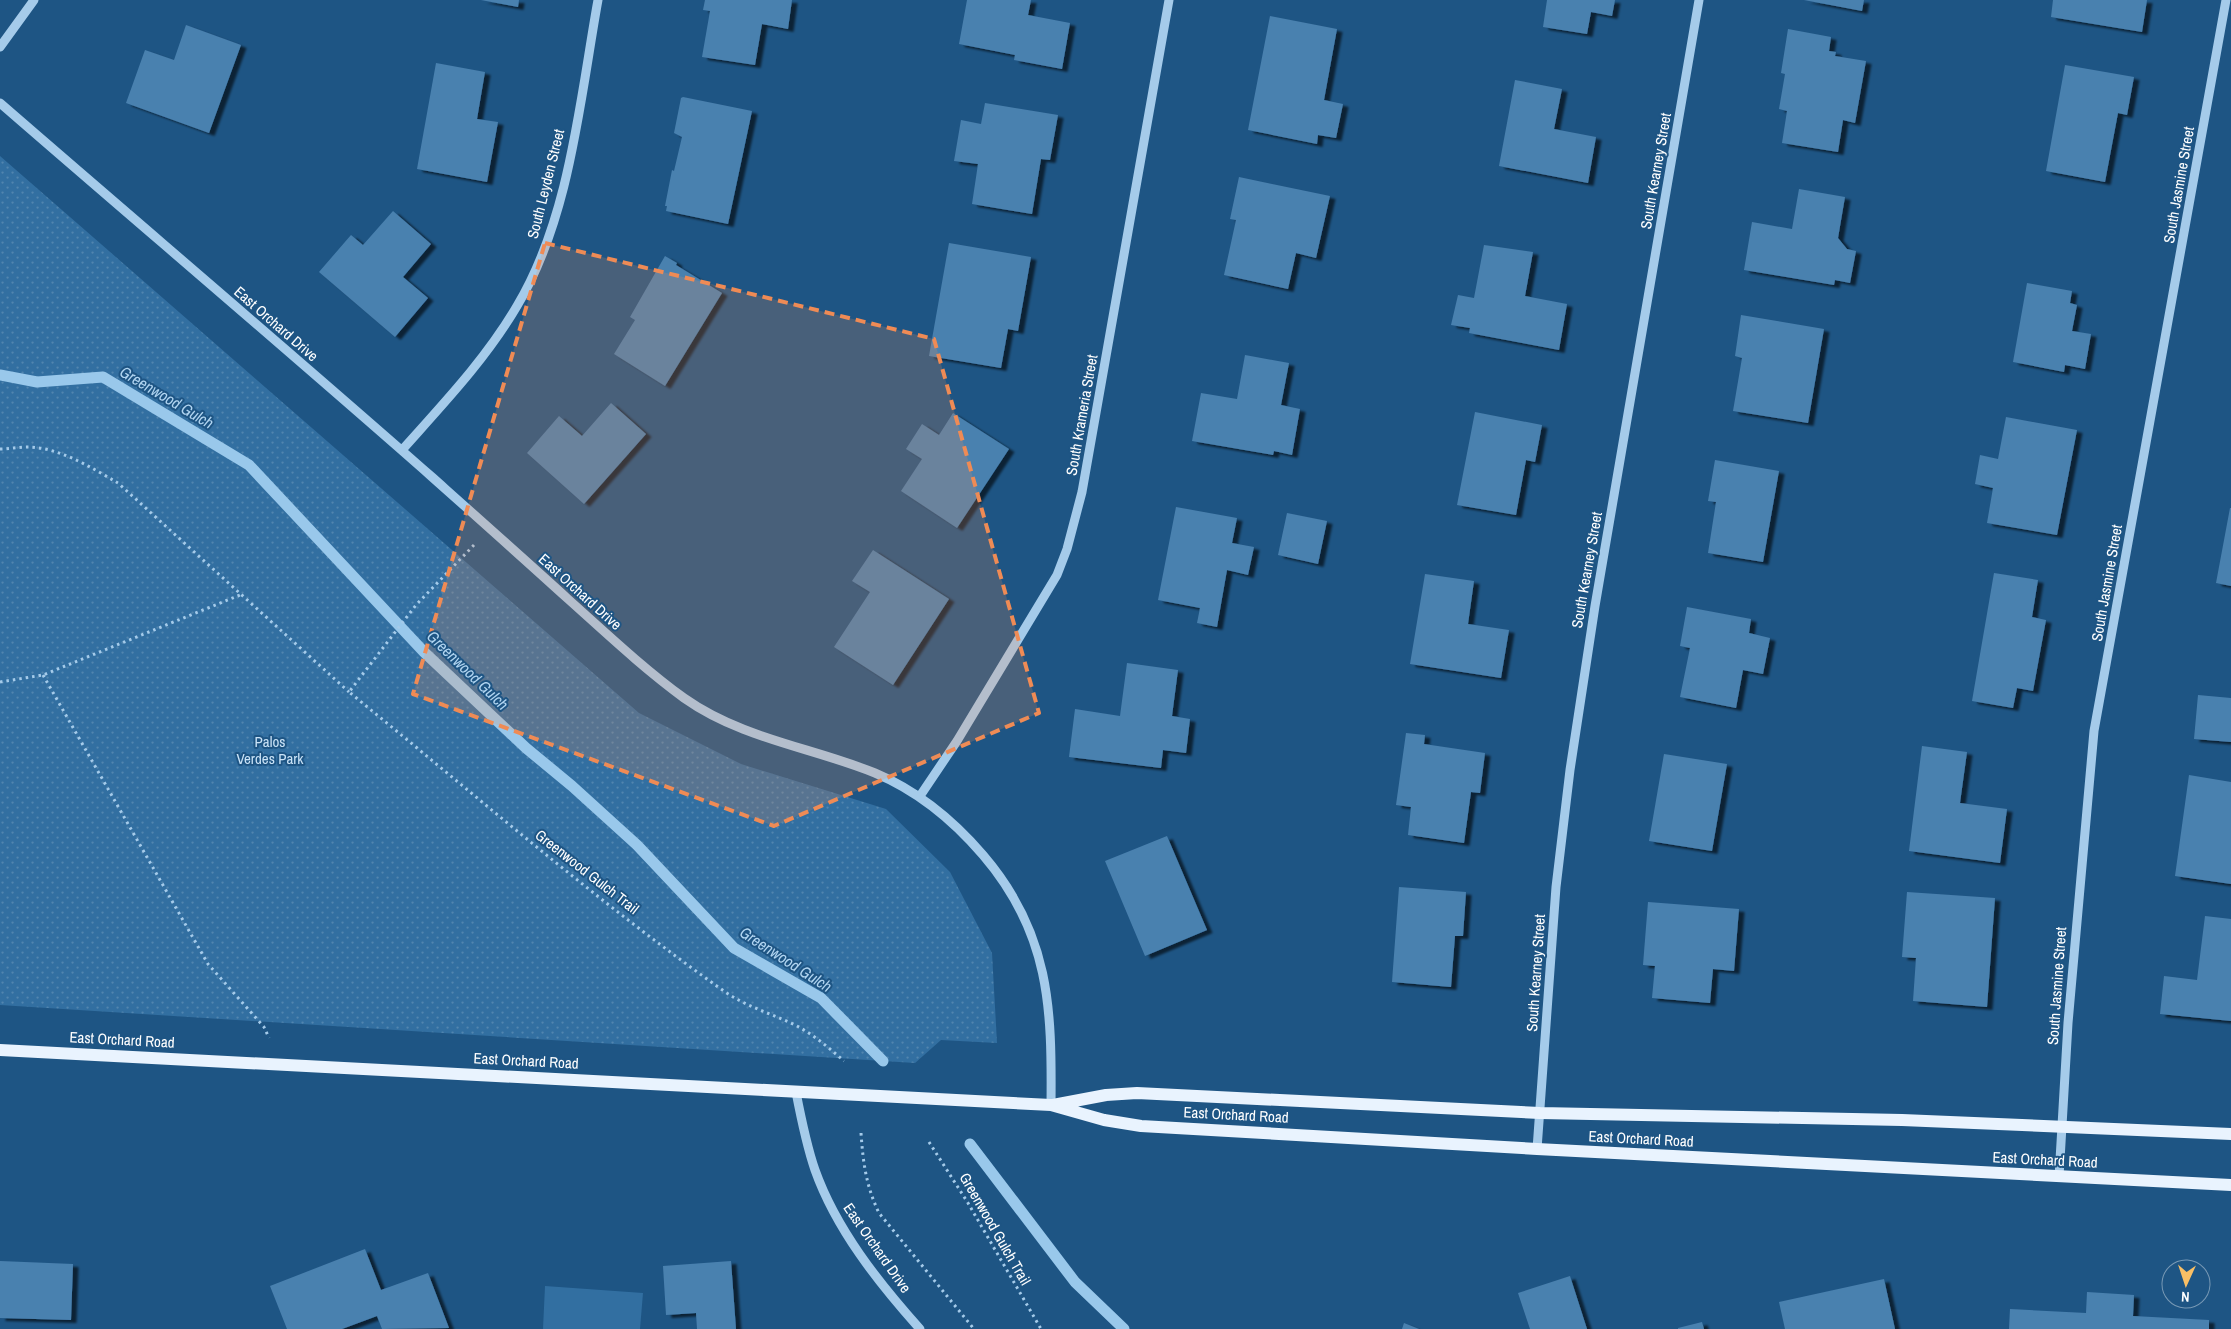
<svg xmlns="http://www.w3.org/2000/svg" width="2231" height="1329" viewBox="0 0 2231 1329" font-family="'Archivo Narrow',sans-serif">
<style>
.grass{fill:#326fa1}
.park{fill:url(#park-dots)}
.lines{fill:none;stroke-linecap:round;stroke-linejoin:round}
.stream{stroke:#99c8eb;stroke-width:11}
.building{fill:#4a81af;filter:url(#shadow)}
.path{stroke:#a5cbea;stroke-width:3;stroke-dasharray:2.5 4;stroke-linecap:butt}
.minor{stroke:#a5cbea;stroke-width:9}
.major{stroke:#e9f3fe;stroke-width:12}
.marked{fill:#ef8b55;fill-opacity:0.2;stroke:#ef8b55;stroke-width:4;stroke-dasharray:10 6;stroke-linejoin:round}
.labels{text-anchor:middle;stroke-width:4;stroke-linejoin:round;paint-order:stroke}
.street-label{font-size:15px;fill:#fff;stroke:#1e5584}
.park-label{font-size:15px;fill:#cae3f7;stroke:#1e5584}
.water-label{font-size:16px;font-style:italic;fill:#b1d5f1;stroke:#1e5584}
</style>
<defs>
<pattern id="park-dots" width="8" height="8" patternUnits="userSpaceOnUse" patternTransform="scale(1.25)"><rect width="8" height="8" fill="#326fa1"/><path d="M2 2h.1M6 6h.1" fill="none" stroke="#5185af" stroke-width="1.8" stroke-linecap="round"/></pattern>
<filter id="shadow"><feDropShadow dx="5.5" dy="3" stdDeviation="1" flood-color="#0009"/></filter>
</defs>
<rect width="100%" height="100%" fill="#1e5584"/>
<!-- grass -->
<path class="grass" d="M545,1286L643,1293L640,1329H543Z"/>
<!-- park -->
<path class="park" d="M0,156L639,713L741,764L886,809L950,872L992,953L997,1043L941,1040L915,1063L0,1005Z"/>
<g class="lines">
<!-- stream -->
<path class="stream" d="M0,375L37,382L103,377L249,465L424,652L526,748L572,786L637,845L734,948L821,998L883,1061
M970,1144L1075,1282L1124,1329"/>
</g>
<!-- building -->
<path class="building" d="M481,0H519L518,7Z
M705,0H792L788,29L762,24L755,65L702,57L710,11L703,10Z
M967,0H1031L1028,15L1070,23L1062,69L1014,60L1015,55L959,44Z
M1547,0H1615L1612,16L1591,12L1587,34L1543,27Z
M1804,0H1864L1862,11Z
M2053,0H2147L2142,32L2051,17Z
M1270,16L1337,29L1324,100L1343,104L1336,138L1318,135L1317,144L1248,130Z
M186,25L241,45L209,133L126,103L145,50L174,60Z
M1788,29L1831,37L1829,51L1836,52L1835,56L1866,61L1855,123L1843,120L1838,152L1782,143L1787,111L1779,109L1785,74L1781,73Z
M436,63L485,72L477,119L498,122L487,182L417,169Z
M2065,65L2134,77L2127,115L2118,113L2105,182L2046,171Z
M1515,80L1562,89L1554,129L1596,137L1588,183L1499,166Z
M683,97L752,111L728,224L666,211L667,206H665L672,170L674,171L682,137L674,133L681,98Z
M985,103L1058,115L1050,160L1041,159L1032,214L972,204L978,164L954,161L961,120L981,124Z
M1239,177L1330,196L1316,258L1296,253L1288,289L1224,275L1236,220L1230,219Z
M1799,189L1845,197L1838,238L1847,249L1856,251L1850,283L1835,280L1834,285L1744,270L1752,222L1792,229Z
M393,211L431,244L403,277L428,298L395,337L319,272L351,235L363,245Z
M949,243L1031,257L1018,331L1008,329L1001,368L929,356Z
M1484,245L1533,252L1525,296L1567,304L1559,350L1469,333L1470,328L1451,325L1458,295L1474,298Z
M665,256L677,263L676,265L722,293L665,386L614,354L635,320L630,317Z
M2027,283L2072,291L2070,303L2077,305L2072,331L2091,334L2085,369L2065,365L2064,372L2013,362Z
M1741,315L1824,329L1808,423L1733,411L1742,358L1735,356Z
M1245,355L1289,363L1281,405L1300,409L1292,455L1274,451L1273,455L1192,441L1201,393L1237,399Z
M611,403L646,434L584,504L527,453L559,416L582,436Z
M1475,412L1542,425L1535,462L1526,460L1516,515L1457,505Z
M953,413L1009,449L957,528L901,491L922,459L906,449L922,424L939,435Z
M2006,417L2077,430L2057,535L1987,523L1993,488L1975,484L1980,455L1998,459Z
M1715,460L1779,471L1763,562L1708,553L1716,502L1708,501Z
M1176,507L1237,518L1232,543L1254,547L1248,575L1227,570L1217,627L1197,623L1200,608L1158,600Z
M2230,508H2231V586L2216,583Z
M1287,513L1327,521L1318,564L1278,555Z
M873,550L949,599L893,685L834,647L870,592L852,581Z
M1994,573L2038,580L2032,617L2046,620L2033,691L2017,688L2013,708L1972,701Z
M1425,574L1474,581L1468,624L1509,630L1501,678L1410,664Z
M1687,607L1751,619L1749,633L1770,638L1763,674L1743,670L1736,708L1680,697L1690,648L1680,646Z
M1127,663L1178,670L1172,716L1190,719L1186,753L1163,750L1161,768L1069,757L1075,709L1120,716Z
M2198,695L2231,698V742L2194,739Z
M1406,733L1425,735L1424,744L1485,753L1480,793L1471,792L1464,843L1408,835L1411,807L1396,805Z
M1922,746L1967,752L1960,803L2007,809L2000,863L1909,851Z
M1664,754L1727,764L1712,851L1649,841Z
M2189,775L2231,782V884L2175,876Z
M1167,836L1207,930L1145,956L1105,861Z
M1399,887L1466,892L1463,936H1455L1451,987L1392,982Z
M1907,892L1995,898L1987,1007L1913,1001L1916,958L1902,957Z
M1648,902L1739,909L1734,971L1713,969L1710,1003L1652,998L1655,966L1643,965Z
M2205,916L2231,919V1021L2160,1014L2164,976L2197,980Z
M365,1249L381,1290L428,1273L449,1328L382,1329L377,1316L342,1329H287L270,1286Z
M0,1261L73,1264L71,1320L0,1318Z
M731,1261L736,1329H697L696,1313L666,1315L663,1266Z
M1570,1276L1587,1329H1530L1518,1293Z
M1884,1279L1895,1329H1785L1779,1302Z
M2087,1292L2134,1295L2133,1316L2209,1320V1329H2009L2010,1309L2086,1313Z
M1702,1322L1704,1329H1678V1328Z
M1404,1323L1419,1329H1402Z"/>
<g class="lines">
<!-- path -->
<path class="path" d="M0,449C9,449 18,447 27,447C59,447 92,468 118,483L349,692
M474,545L416,605L349,692C472,792 591,897 721,989C744,1006 770,1013 795,1025C813,1034 829,1048 844,1061
M43,675L208,964L264,1027L269,1038
M0,682L43,675L240,595
M861,1133C863,1162 866,1186 879,1213L974,1329
M929,1142L968,1203L1041,1329"/>
<!-- minor -->
<path class="minor" d="M0,47L34,0
M0,103C144,228 289,351 432,477C478,518 523,558 568,599C606,633 643,668 684,698C742,739 811,747 875,773C918,791 953,820 983,855C1050,933 1052,1008 1051,1105
M402,450C443,404 486,359 517,306C570,218 580,99 598,0
M920,796L957,741L1057,575L1067,549L1082,492L1169,0
M796,1092C801,1118 806,1144 815,1170C836,1229 878,1282 920,1329
M1537,1149L1556,887L1570,770L1595,606L1699,0
M2059,1177L2068,1023L2094,731L2226,0"/>
<!-- major -->
<path class="major" d="M0,1050L1051,1105L1104,1120L1141,1126L1537,1149L2231,1185
M1053,1105L1106,1095L1137,1093L1540,1113L1902,1120L2231,1134"/>
</g>
<!-- marked area -->
<path class="marked" d="M545,243L934,339L1039,713L774,826L413,694Z"/>
<g class="labels">
<!-- street labels -->
<g class="street-label">
<text transform="translate(1656 171) rotate(-80)" y="5">South Kearney Street</text>
<text transform="translate(546 184) rotate(-76)" y="5">South Leyden Street</text>
<text transform="translate(2179 185) rotate(-80)" y="5">South Jasmine Street</text>
<text transform="translate(276 324) rotate(41)" y="5">East Orchard Drive</text>
<text transform="translate(1082 415) rotate(-80)" y="5">South Krameria Street</text>
<text transform="translate(1587 570) rotate(-80)" y="5">South Kearney Street</text>
<text transform="translate(2107 583) rotate(-80)" y="5">South Jasmine Street</text>
<text transform="translate(580 592) rotate(42)" y="5">East Orchard Drive</text>
<text transform="translate(587 872) rotate(38)" y="5">Greenwood Gulch Trail</text>
<text transform="translate(1536 973) rotate(-86)" y="5">South Kearney Street</text>
<text transform="translate(2057 986) rotate(-86)" y="5">South Jasmine Street</text>
<text transform="translate(122 1040) rotate(3)" y="5">East Orchard Road</text>
<text transform="translate(526 1061) rotate(3)" y="5">East Orchard Road</text>
<text transform="translate(1236 1115) rotate(3)" y="5">East Orchard Road</text>
<text transform="translate(1641 1139) rotate(3)" y="5">East Orchard Road</text>
<text transform="translate(2045 1160) rotate(3)" y="5">East Orchard Road</text>
<text transform="translate(995 1229) rotate(60)" y="5">Greenwood Gulch Trail</text>
<text transform="translate(877 1248) rotate(55)" y="5">East Orchard Drive</text>
</g>
<!-- park labels -->
<g class="park-label">
<text x="270" y="747">Palos<tspan x="270" dy="17">Verdes Park</tspan></text>
</g>
<!-- water labels -->
<g class="water-label">
<text transform="translate(167 397) rotate(31)" y="6">Greenwood Gulch</text>
<text transform="translate(468 670) rotate(44)" y="6">Greenwood Gulch</text>
<text transform="translate(786 959) rotate(33)" y="6">Greenwood Gulch</text>
</g>
</g>
<!-- north arrow -->
<g transform="translate(2186 1284) rotate(183)"><circle r="24" fill="#1e5584" stroke="#7899b5"/>
<path d="M0-4L9 19L0 12L-9 19Z" fill="#f9bf65"/>
<text y="-8" font-size="14" font-weight="bold" text-anchor="middle" fill="#ffffff">N</text>
</g>
</svg>
